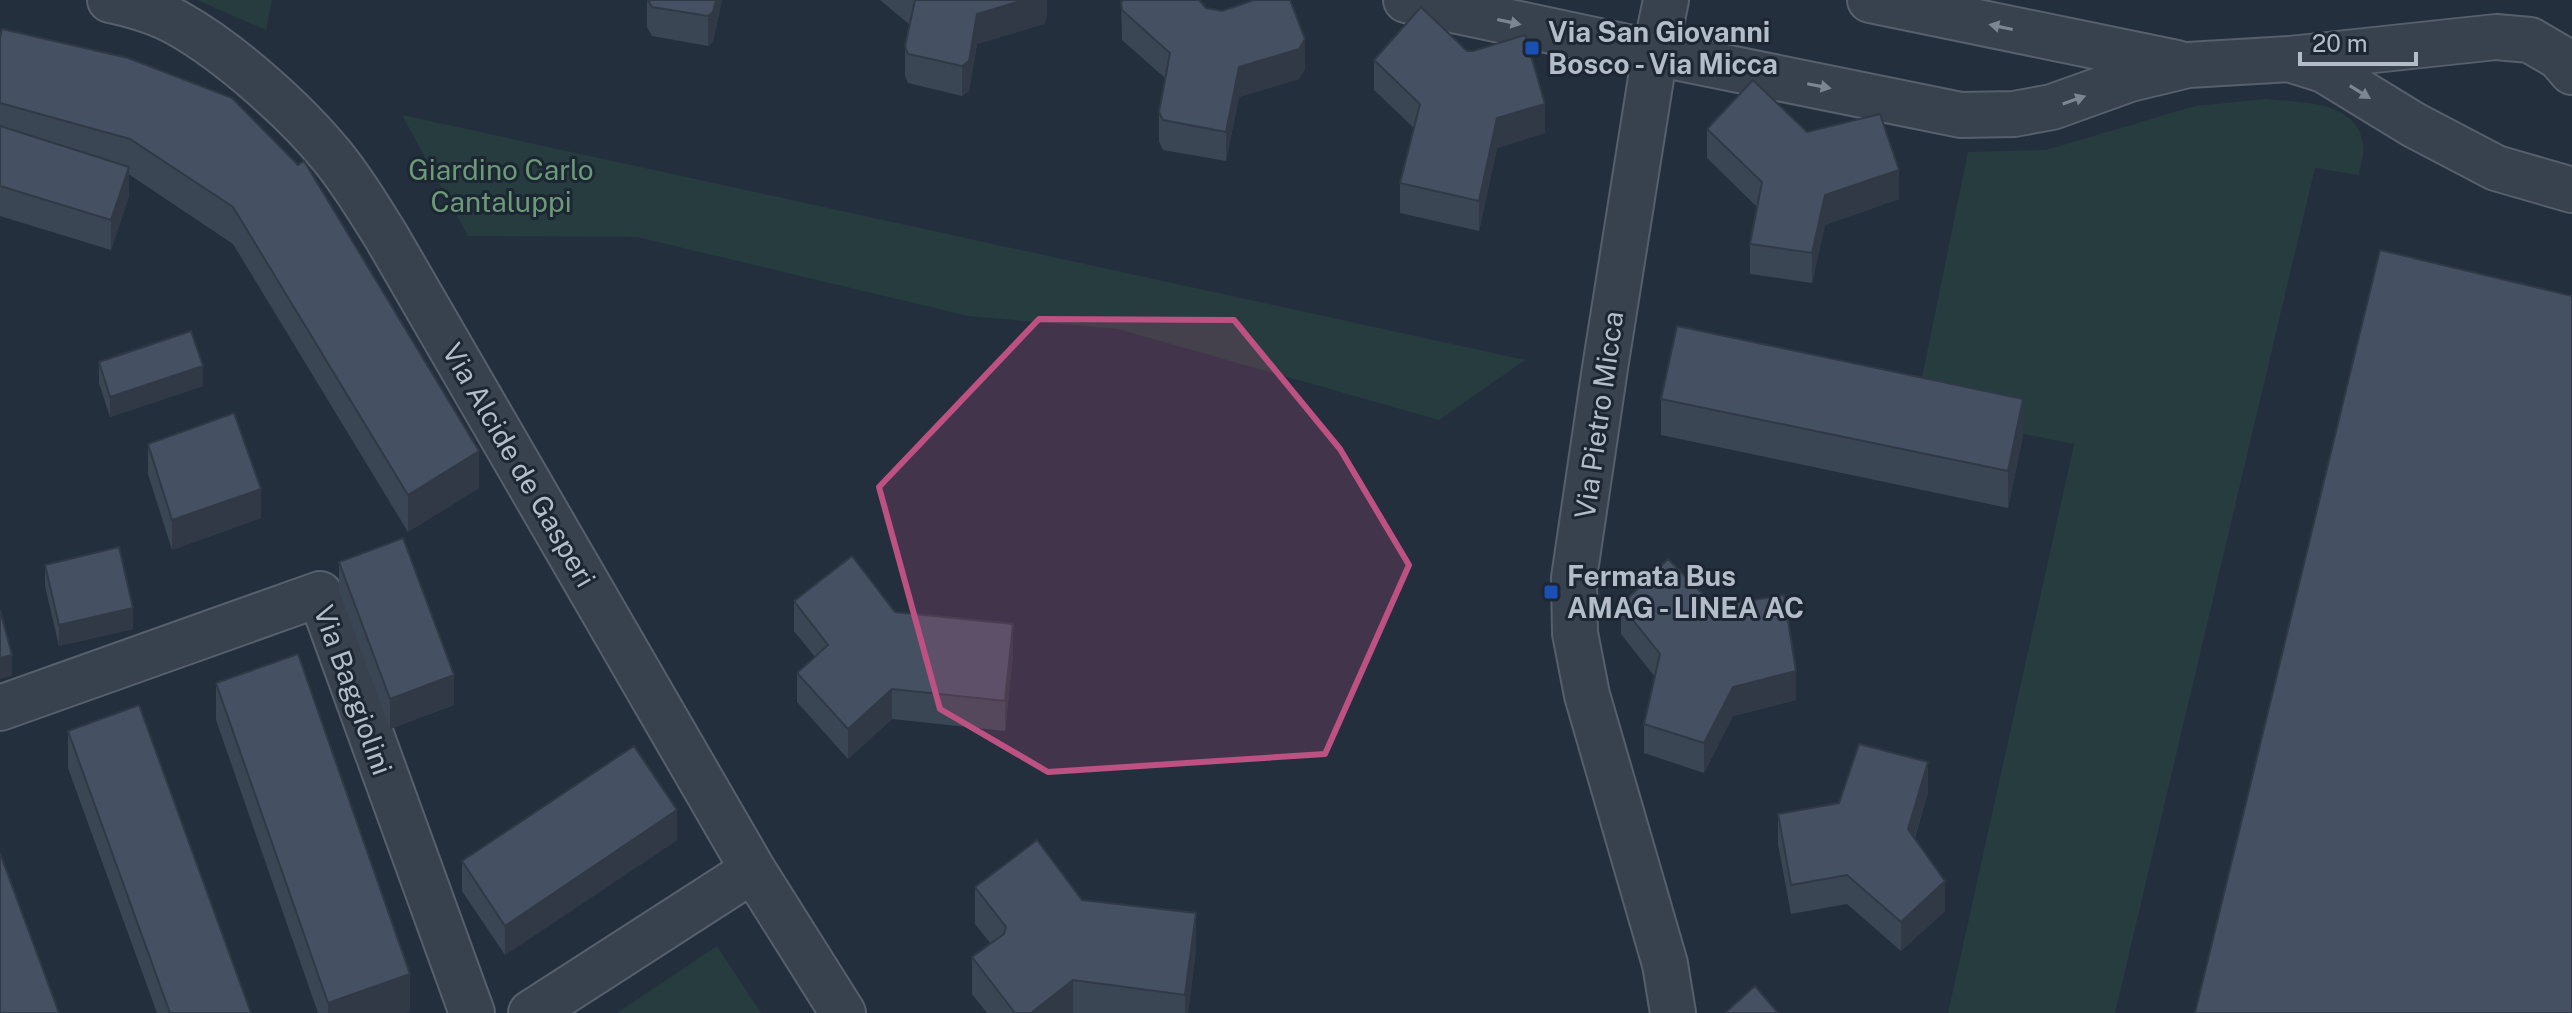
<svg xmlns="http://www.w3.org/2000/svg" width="2572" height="1013" viewBox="0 0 2572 1013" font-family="'Public Sans',sans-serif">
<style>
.green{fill:#263c3f}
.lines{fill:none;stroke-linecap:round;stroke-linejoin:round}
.minor-casing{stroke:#565f6c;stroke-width:48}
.minor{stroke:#38414e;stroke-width:44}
.wall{fill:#3b4654}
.shaded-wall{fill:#303945}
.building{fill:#455162;stroke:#303945;stroke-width:2}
.oneway{fill:#7c8592}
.marked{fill:#bd5182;fill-opacity:0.2;stroke:#bd5182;stroke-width:6;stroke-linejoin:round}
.transit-dot{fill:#1a4fb4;stroke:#1d2633;stroke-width:3}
.labels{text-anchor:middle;stroke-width:6;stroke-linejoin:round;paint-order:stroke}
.poi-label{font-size:28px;font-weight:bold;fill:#b4bcc9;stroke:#1d2633;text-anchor:start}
.park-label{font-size:28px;fill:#6b9a76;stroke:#1d2633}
.street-label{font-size:28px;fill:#b4bcc9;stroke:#1d2633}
</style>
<rect width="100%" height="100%" fill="#242f3e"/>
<!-- green -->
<path class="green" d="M197,0H272L266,30Z
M2265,99C2300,103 2357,100 2363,144C2365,153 2360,165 2359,175L2315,168L2115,1013H1948L2074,444L1915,412L1968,152L2046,150L2195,106Z
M402,115L1525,360L1439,420L1118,329L968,316L637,237L468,236Z
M717,946L761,1013H617Z"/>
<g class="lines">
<!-- minor casing -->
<g class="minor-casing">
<path id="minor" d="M110,0C134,5 158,12 179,24C229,52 295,111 331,155C352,180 369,209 386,236L753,870L843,1013
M1406,0L1655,53L1961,115L2014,114L2052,107L2130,79L2188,65L2290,59L2496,37L2530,40L2559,57L2572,72
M1666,0L1655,53L1605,368L1574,578L1575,633L1587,695L1665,964L1673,1013
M1870,0L2177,63
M2292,60L2324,70L2414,125L2496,168L2572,190
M0,708L320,594L472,1013
M531,1013L753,870"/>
</g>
<!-- minor -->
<use href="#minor" class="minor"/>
</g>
<!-- wall -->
<path class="wall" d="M647,0H722L713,42L708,46L652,36L647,27Z
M880,0H1047V17L1044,24L977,44L969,91L962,96L908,83L905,76V46L910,25Z
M1121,2L1206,8L1305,69L1299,79L1239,97L1226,161L1163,150L1159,141V112L1165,78L1122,40Z
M0,38L128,58L479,488L408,532L233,244L130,175H129V196L111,250L0,216Z
M1374,60L1545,133L1497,148L1479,231L1400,213V183L1414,128L1374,90Z
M1707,129L1807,132L1899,199L1825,225L1812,283L1750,274V244L1757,207L1707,158Z
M99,362L203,386L110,417L99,383Z
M1661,399L2023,436L2008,508L1661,435Z
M148,444L261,518L172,550L148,474Z
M339,562L454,705L390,729L339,591Z
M45,565L133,629L59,646L45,586Z
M794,601L895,612L1013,654L1005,731L892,719L848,759L797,702V673L815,657L794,631Z
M1621,605L1796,700L1733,716L1704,773L1644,753V724L1655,677L1621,634Z
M216,683L410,1011L405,1013H318L216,720Z
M68,731L251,1013H157L68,768Z
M1928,792L1915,838L1945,911L1901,951L1847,904L1791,914L1778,844V814Z
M677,840L505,955L462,891V861Z
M975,887L1082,900L1196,950L1188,1013H987L972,994V957L991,944L975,924Z"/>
<!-- shaded-wall -->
<path class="shaded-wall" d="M716,0H722L713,42L708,46V16Z
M1024,0H1047V17L1044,24L977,44L969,91L962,96V66L977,14Z
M1305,39V69L1299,79L1239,97L1226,161V132L1239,67Z
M1545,104V133L1497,148L1479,231V201L1497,118Z
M129,167V196L111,250V220Z
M1899,170V199L1825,225L1812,283V253L1825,195Z
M203,366V386L110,417V397Z
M2023,399V436L2008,508V471Z
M479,451V488L408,532V495Z
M261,489V518L172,550V520Z
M133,608V629L59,646V625Z
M1013,624V654L1005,731V701Z
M12,655V676L0,679V658Z
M1796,671V700L1733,716L1704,773V743L1733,687Z
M454,675V705L390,729V699Z
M892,689V719L848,759V729Z
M1928,762V792L1908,859V829Z
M677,810V840L505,955V926Z
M1945,881V911L1901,951V922Z
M1196,913V950L1188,1013H1185V995Z
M410,974V1011L405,1013H328V1003Z
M1073,980V1013H1031Z"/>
<!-- building -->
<path class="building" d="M648,0H716L713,12L708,16L652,7Z
M915,0H1024L977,14L969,61L962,66L908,54L905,46Z
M1123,0H1199L1206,8L1222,11L1254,0H1290L1305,39L1299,49L1239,67L1226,132L1163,120L1159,112L1170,53L1122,10L1121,2Z
M1421,7L1467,51H1473L1525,35L1545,104L1497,118L1479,201L1400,183L1420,104L1374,60Z
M2,29L128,58L232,98L298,165L304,161L479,451L408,495L233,207L130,139L0,103V38Z
M1753,80L1807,132L1880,114L1899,170L1825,195L1812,253L1750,244L1762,182L1707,129Z
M0,126L129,167L111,220L0,186Z
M2380,250L2572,296V1013H2195Z
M1677,326L2023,399L2008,471L1661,399Z
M191,331L203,366L110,397L99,362Z
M234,413L261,489L172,520L148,444Z
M403,538L454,675L390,699L339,562Z
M119,547L133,608L59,625L45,565Z
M852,556L895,612L1013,624L1005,701L892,689L848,729L797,673L828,645L794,601Z
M1668,559L1715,606L1784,595L1796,671L1733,687L1704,743L1644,724L1660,654L1621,605Z
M0,610L12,655L0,658Z
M298,654L410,974L328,1003L216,683Z
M139,705L251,1013H170L68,731Z
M1859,744L1928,762L1908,829L1945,881L1901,922L1847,875L1791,885L1778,814L1839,803Z
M634,746L677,810L505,926L462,861Z
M1037,840L1082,900L1196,913L1185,995L1073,980L1031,1013H1015L972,957L1004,934L1006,927L975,887Z
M0,853L59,1013H0Z
M1755,986L1778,1013H1725Z"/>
<!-- one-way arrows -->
<defs><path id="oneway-solid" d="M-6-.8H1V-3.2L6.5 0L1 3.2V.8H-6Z" transform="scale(2)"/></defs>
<g class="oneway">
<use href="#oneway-solid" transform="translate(1509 22) rotate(12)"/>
<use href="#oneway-solid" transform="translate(2001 27) rotate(-168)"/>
<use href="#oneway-solid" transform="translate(1819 86) rotate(11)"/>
<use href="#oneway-solid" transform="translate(2360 92) rotate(32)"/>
<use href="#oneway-solid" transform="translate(2074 100) rotate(-19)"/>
</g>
<!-- marked area -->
<path class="marked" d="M1039,319L1234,320L1340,449L1409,565L1325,754L1048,772L940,709L879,487Z"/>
<!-- markers -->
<g class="transit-dot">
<rect x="1524" y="40" width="16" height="16" rx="4"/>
<rect x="1543" y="584" width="16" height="16" rx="4"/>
</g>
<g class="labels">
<!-- poi labels -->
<g class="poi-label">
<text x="1548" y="42">Via San Giovanni<tspan x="1548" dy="32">Bosco - Via Micca</tspan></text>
<text x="1567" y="586">Fermata Bus<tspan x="1567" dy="32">AMAG - LINEA AC</tspan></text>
</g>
<!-- park labels -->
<g class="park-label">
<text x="501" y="180">Giardino Carlo<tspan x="501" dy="32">Cantaluppi</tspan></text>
</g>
<!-- street labels -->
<g class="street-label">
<text transform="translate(1599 415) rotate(-82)" y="10">Via Pietro Micca</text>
<text transform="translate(519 465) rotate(60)" y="10">Via Alcide de Gasperi</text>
<text transform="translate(353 690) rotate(70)" y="10">Via Baggiolini</text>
</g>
</g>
<!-- scale -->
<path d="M2300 52v12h116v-12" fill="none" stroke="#b4bcc9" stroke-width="4"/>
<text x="2312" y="52" font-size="24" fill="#b4bcc9" stroke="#1d2633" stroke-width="6" paint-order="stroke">20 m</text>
</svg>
